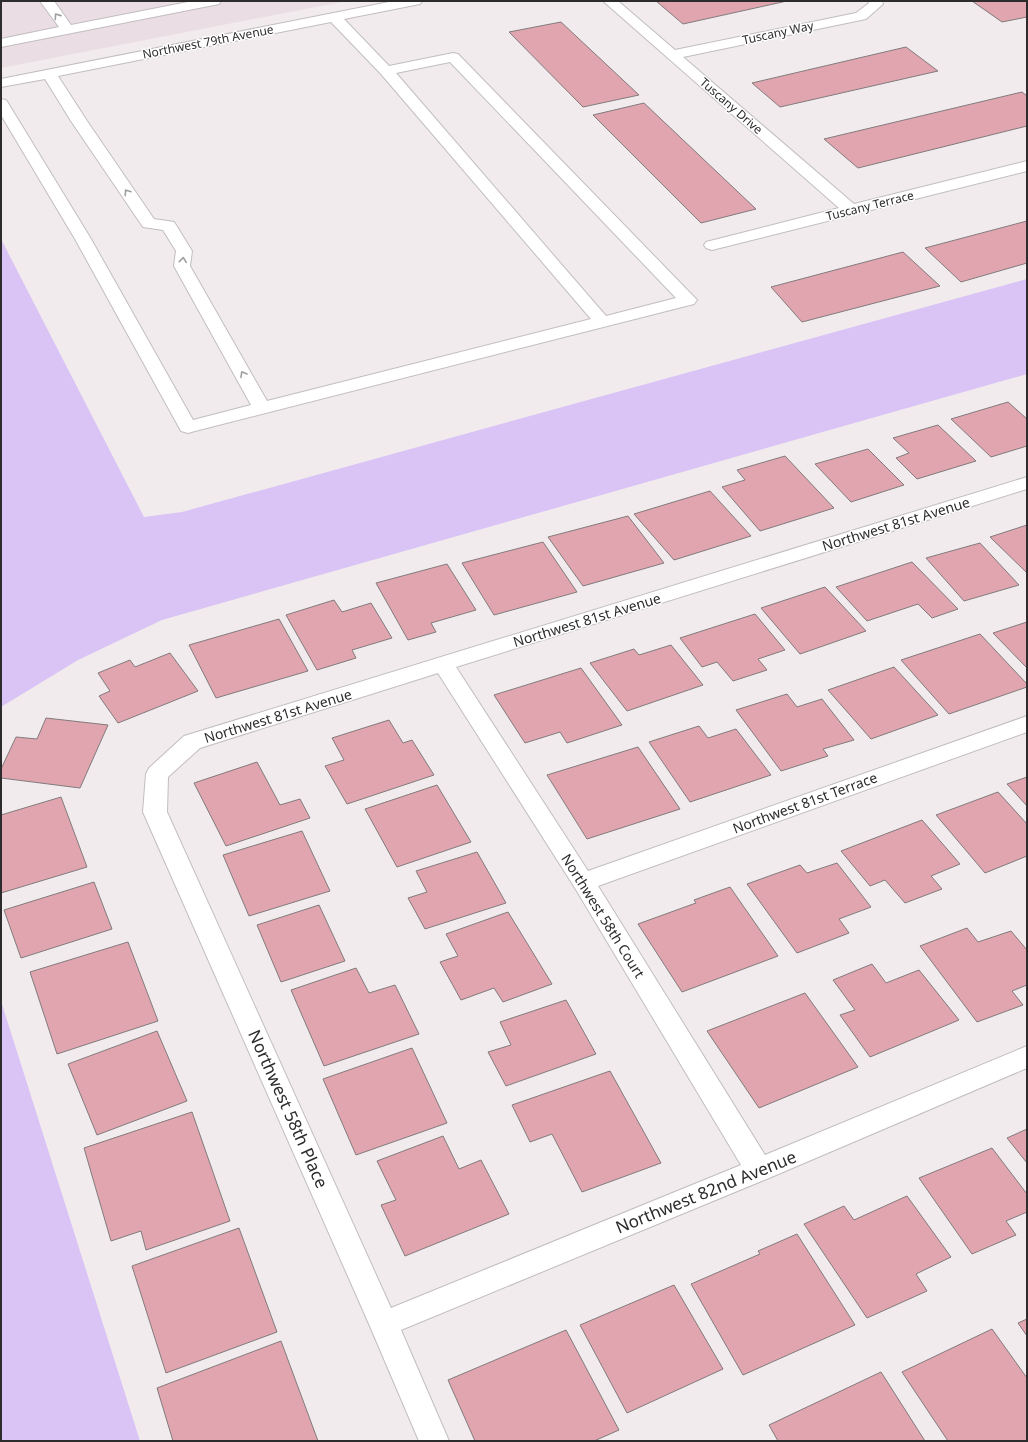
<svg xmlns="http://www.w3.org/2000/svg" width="1028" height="1442" viewBox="0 0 1028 1442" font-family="'Noto Sans',sans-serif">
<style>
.built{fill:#eadde3}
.water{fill:#d9c4f5}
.building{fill:#e1a5af;stroke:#817b7c}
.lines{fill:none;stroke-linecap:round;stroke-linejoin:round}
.minor-casing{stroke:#c2bdc0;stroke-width:2}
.minor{fill:#fff;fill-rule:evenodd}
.oneway{stroke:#a0a0a0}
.labels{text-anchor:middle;stroke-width:3;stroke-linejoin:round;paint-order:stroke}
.far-street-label{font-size:12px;fill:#2d2b2c;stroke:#fff}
.street-label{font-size:14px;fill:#2d2b2c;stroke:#fff}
.near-street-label{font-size:17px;fill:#2d2b2c;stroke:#fff}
</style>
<rect width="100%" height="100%" fill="#f1ebee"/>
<!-- built -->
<path class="built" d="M1,1H347L1,68Z"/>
<!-- water -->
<path class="water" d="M1,239L144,517L182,512L1027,279V374L162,620L78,660L1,707Z
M1,1001L140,1441H1Z"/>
<!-- building -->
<path class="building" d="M656,1H787L683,24Z
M972,1H1025L1027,2V17L1002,22Z
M561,22L639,95L583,107L509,32Z
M906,47L938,71L780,107L752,83Z
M1022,92L1027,96V126L858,168L824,139Z
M644,103L756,209L701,223L593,115Z
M1027,221V263L961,282L925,248Z
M903,252L940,286L802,322L771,287Z
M1008,402L1027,419V446L991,457L951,419Z
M938,425L976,461L917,479L896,458L909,453L893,438Z
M868,449L904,485L851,502L815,464Z
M785,456L834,508L760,531L722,487L745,480L737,470Z
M710,491L751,536L674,560L634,514Z
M628,516L664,563L583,586L548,537Z
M1027,525V573L990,537Z
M543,542L577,592L494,615L462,563Z
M980,543L1019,585L964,601L926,558Z
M912,562L958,609L932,618L918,604L867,621L836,587Z
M447,564L476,610L431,623L436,632L408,640L376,583Z
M825,587L866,631L800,654L761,608Z
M334,600L342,612L371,603L392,638L352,650L356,658L317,670L286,615Z
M755,614L785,650L758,659L767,670L733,681L717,662L702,667L680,638Z
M279,619L308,671L216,698L189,645Z
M1027,622V668L993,633Z
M980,634L1027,684V687L949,714L901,660Z
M671,645L703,685L627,711L590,663L634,649L639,655Z
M170,653L198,691L118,723L99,696L110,691L98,673L130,660L135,667Z
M894,667L938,715L871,739L828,690Z
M581,668L622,725L567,743L560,732L525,743L494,695Z
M787,694L797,707L822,699L854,740L823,749L828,756L781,771L736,710Z
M46,718L108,725L80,788L1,778V769L16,737L37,739Z
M389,720L403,743L412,740L434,775L347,804L325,766L344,760L332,738Z
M699,726L708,738L736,729L771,775L690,802L649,742Z
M638,747L680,809L587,839L547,775Z
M257,762L280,805L300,799L310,818L226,846L194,783Z
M1027,777V806L1007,784Z
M437,785L471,842L397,867L365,809Z
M998,792L1027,824V856L985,873L936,815Z
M61,797L87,867L1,893V815Z
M922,820L960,864L931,876L942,889L905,903L885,880L870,886L841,851Z
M302,831L330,891L249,916L223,855Z
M477,852L506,903L425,929L408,898L427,892L416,871Z
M837,863L871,907L839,919L849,933L797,953L747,884L800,865L807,873Z
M94,882L112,929L21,958L4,910Z
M730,887L778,956L682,992L638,924L696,903L694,900Z
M319,905L345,961L281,982L257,925Z
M508,912L552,984L503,1002L494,988L461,1000L440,962L458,956L446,934Z
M967,928L978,942L1011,931L1027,950V985L1012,991L1023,1005L977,1022L920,946Z
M128,942L158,1021L57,1054L30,972Z
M872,964L886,983L919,970L959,1020L870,1057L840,1015L855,1010L833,980Z
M356,968L369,993L395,985L419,1034L324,1066L291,990Z
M805,993L858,1067L759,1108L707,1031Z
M566,1000L596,1054L506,1086L488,1052L511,1045L500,1022Z
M157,1031L187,1101L97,1135L68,1064Z
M412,1048L447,1123L356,1155L323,1079Z
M610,1071L661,1163L582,1192L552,1134L530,1142L512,1105Z
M192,1112L230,1221L146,1250L141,1231L111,1241L84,1148Z
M1027,1129V1163L1007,1138Z
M443,1136L459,1169L481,1160L509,1214L405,1256L381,1205L396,1200L377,1161Z
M992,1148L1027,1194V1212L1006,1221L1016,1235L972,1254L919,1178Z
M907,1196L951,1257L916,1274L927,1291L867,1318L804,1224L844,1206L854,1220Z
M239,1228L277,1332L166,1373L132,1266Z
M797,1234L855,1325L743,1375L691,1284L760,1254L758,1251Z
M674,1285L723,1369L627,1413L580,1325Z
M1027,1319V1336L1018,1323Z
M992,1329L1027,1378V1441H948L902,1372Z
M566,1330L619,1430L594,1441H475L448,1380Z
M281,1341L318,1441H173L157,1388Z
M881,1372L925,1441H778L769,1425Z"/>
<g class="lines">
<!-- minor casing -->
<g class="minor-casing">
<path id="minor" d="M40,1H54L71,25L193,1H221L219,4L214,5L1,47V39L59,27Z
M394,1H422L420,4L415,5L344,19L389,66L453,53L458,54L697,300L694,304L195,431L188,433L181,431L75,239L1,115V99L6,100L8,103L91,239L193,420L251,405L174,266L176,251L163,230L143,227L71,121L45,79L1,87V79ZM331,22L381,74L591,319L267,401L190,266L192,251L176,225L174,222L154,219L87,121L58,76ZM450,62L676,298L606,316L396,73Z
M603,1H618L675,50L856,13L869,3L868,1H882L883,4L866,19L683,57L854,204L1027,161V171L712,250L706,248L704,245L706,242L839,208Z
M1027,477V489L456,667L588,871L1027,716V732L598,886L765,1155L1027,1046V1068L769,1178L401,1330L449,1441H419L369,1324L143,812L146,774L149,768L184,736ZM438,673L575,888L741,1165L391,1308L167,812L168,777L200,748Z"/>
</g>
<!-- minor -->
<use href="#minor" class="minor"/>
</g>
<!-- one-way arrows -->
<defs><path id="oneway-chevron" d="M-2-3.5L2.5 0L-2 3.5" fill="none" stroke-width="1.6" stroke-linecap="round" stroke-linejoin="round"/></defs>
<g class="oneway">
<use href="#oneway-chevron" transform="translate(57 16) rotate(-125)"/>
<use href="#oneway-chevron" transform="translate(127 192) rotate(-124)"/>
<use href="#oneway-chevron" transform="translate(183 260) rotate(-84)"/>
<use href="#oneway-chevron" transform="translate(243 374) rotate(-119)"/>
</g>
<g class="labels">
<!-- far-street labels -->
<g class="far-street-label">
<text transform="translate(778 33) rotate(-12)" y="4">Tuscany Way</text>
<text transform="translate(208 42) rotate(-11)" y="4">Northwest 79th Avenue</text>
<text transform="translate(731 106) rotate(41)" y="4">Tuscany Drive</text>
<text transform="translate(870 206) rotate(-14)" y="4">Tuscany Terrace</text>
</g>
<!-- street labels -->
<g class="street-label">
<text transform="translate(896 524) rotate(-17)" y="5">Northwest 81st Avenue</text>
<text transform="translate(587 620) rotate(-17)" y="5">Northwest 81st Avenue</text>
<text transform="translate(278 716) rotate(-17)" y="5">Northwest 81st Avenue</text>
<text transform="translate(805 803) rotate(-20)" y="5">Northwest 81st Terrace</text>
<text transform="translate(603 916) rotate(58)" y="5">Northwest 58th Court</text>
</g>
<!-- near-street labels -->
<g class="near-street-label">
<text transform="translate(288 1109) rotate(66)" y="6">Northwest 58th Place</text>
<text transform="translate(706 1192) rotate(-22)" y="6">Northwest 82nd Avenue</text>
</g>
</g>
<!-- border -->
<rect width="1028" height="1442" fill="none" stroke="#2d2b2c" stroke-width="4"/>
</svg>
